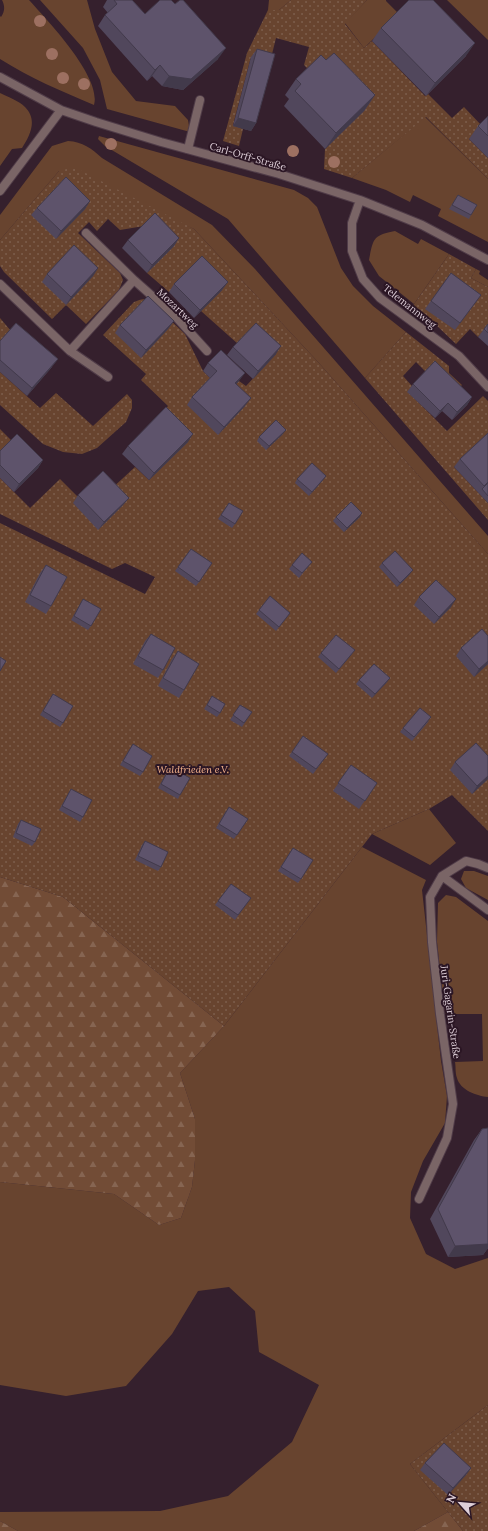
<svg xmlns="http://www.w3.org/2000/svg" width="488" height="1531" viewBox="0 0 488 1531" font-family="Lora,serif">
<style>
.green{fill:#68442f}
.forest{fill:url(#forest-firs)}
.garden{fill:url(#garden-dots)}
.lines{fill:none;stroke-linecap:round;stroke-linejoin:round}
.service-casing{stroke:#503c48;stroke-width:10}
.minor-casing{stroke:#503c48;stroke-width:10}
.service{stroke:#7a6566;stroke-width:8}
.minor{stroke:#7a6566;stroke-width:8}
.tree{fill:#9d7061}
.wall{fill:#51475c}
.shaded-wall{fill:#423a4b}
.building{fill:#5e536b;stroke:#423a4b}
.labels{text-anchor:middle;stroke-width:4;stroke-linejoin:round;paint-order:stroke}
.street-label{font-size:10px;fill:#decfd8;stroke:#2b1624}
.park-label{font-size:10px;font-style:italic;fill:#f2b18b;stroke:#2b1624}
</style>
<defs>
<pattern id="forest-firs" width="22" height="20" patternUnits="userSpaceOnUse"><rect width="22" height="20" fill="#724c36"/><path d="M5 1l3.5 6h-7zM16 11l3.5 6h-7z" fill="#866552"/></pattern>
<pattern id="garden-dots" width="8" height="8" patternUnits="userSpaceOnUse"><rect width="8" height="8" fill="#68442f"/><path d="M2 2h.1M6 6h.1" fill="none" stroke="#7d5e4c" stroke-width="1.8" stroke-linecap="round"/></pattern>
</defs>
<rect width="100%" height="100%" fill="#35202d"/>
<!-- green -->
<path class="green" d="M2,0H29C47,20 102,77 94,105C61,91 30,78 0,59V16L1,17C5,11 5,6 2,0Z
M40,0H87L95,29L112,72L136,101L175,106L188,120L190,132L107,109L100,80L83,48Z
M269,0H291L279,10H268Z
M367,0H386V1L399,14L364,48L345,23Z
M447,0H488V40Z
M0,93C8,97 19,101 25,107C38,120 30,136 22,148L12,149L0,166Z
M425,117L488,179V242L438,216L441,209L413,195L410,202L386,190L352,178Z
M99,136L294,190L308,198L317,207L341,268L353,286L373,306L406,332L365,378L228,219L105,146L98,139Z
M68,141C83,142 91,148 102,158L212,225L255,269L488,536V554L318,362L194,229L59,171L0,240V215L52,146Z
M395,231L418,244L421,239L449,254L414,304L379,276L369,260C373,239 373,235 395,231Z
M476,269L480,271L479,274L488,280V287L471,278Z
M429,809L456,843L430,865L372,834Z
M362,847L426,880L422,890L441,1061L447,1096L445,1123L423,1161L411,1192L410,1218L426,1254L455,1269L488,1258V1405L410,1464L448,1512L414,1531H18L0,1521V1512L160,1511L228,1496L292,1442L319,1385L259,1352L255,1311L229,1287L198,1291L172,1334L126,1386L66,1396L0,1385V1182L114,1194L159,1225L181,1218L192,1187L195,1160V1119L180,1073L224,1026Z
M464,871H474L488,876V900L466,888L461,879Z
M446,895L456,897L488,921V1097C477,1096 460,1090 457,1078C455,1073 456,1067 455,1062L483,1061L482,1014H445L437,942L438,903Z"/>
<!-- forest -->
<path class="forest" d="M0,877L63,897L224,1026L180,1073L195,1119V1160L192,1187L181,1218L159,1225L114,1194L0,1182Z
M448,1512L463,1531H414Z
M0,1521L18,1531H0Z"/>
<!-- garden -->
<path class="garden" d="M291,0H367L345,24L364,48L372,41L425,96L428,94L452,118L464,107L482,126L469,139L488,158V179L426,117L352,178L324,169L325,149L363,110L315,76L304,65L309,47L276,38L270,62L251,57L233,125L243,129L239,146L223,141L247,53L268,10H279Z
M74,167L194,229L318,362L488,554V831L452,795L429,809L372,834L224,1026L63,897L0,877V523L145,594L155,577L125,563L112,569L0,514V478L30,508L60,479L78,497L109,491L135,467L149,480L187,442L161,415L168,406L141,380L146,374L103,335L134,302C141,299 144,298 150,301L185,334L203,371L211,379L229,391L239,381L246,386L276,354L238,344L201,311L222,290L169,292L147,273L144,226L120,230L108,219L97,231L89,222L78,233L120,273L123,280L119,290L86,324L66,305L52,319L4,272L0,266V240L59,171Z
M449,254L476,269L471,278L488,287V326L478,337L470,329L456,344L435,324L412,307Z
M0,318L11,331L0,343Z
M406,332L449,366V373L462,385L454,393L426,372L416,362L403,376L412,386L408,392L447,431L483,396L488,401V439L454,467L488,503V520L365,378Z
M0,372L40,408L56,393L93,426L127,394L132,400V408L126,422L97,448L82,454L63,452L43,444L0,405Z
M0,429L12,441L0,453Z
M488,1405V1531H463L410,1464Z"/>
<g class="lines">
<!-- service casing -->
<g class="service-casing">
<path id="service" d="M188,149L200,100
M442,876L488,910
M419,1199L447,1138L453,1104L440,1014L432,942L430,897L442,876L466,861L478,864L488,868"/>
</g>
<!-- minor casing -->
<g class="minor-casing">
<path id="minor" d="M0,77L61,110L96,122L161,142L279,174L360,200L422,225L488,260
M0,191L61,110
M360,200L352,223V251L363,279L380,298L459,356L488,387
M86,233L134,280
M0,284L70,351L108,377
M70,351L134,280L177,318L207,351"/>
</g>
<!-- service -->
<use href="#service" class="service"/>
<!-- minor -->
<use href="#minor" class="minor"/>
</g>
<!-- trees -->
<g class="tree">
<circle cx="40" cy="21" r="6"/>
<circle cx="52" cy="54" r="6"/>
<circle cx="63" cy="78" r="6"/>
<circle cx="84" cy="84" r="6"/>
<circle cx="111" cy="144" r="6"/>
<circle cx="293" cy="151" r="6"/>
<circle cx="334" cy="162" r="6"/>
</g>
<!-- wall -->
<path class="wall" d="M107,0H132L145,14L218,59L183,90L162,86L152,76L147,81L98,26L105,15L108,13L103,7Z
M381,28L466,56L426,96L372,41Z
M257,49L256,123L251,131L233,126L251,57Z
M326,60L375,95L364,111L325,149L284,106L289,99L285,95L296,79Z
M488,116V158L469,139L478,126Z
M458,195L471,215L469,219L449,209Z
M90,201L85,209L56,239L31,215L37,208Z
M179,238L174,246L147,273L122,248L128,240Z
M98,268L93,276L66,305L42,282L47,274Z
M451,273L481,295L455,330L425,309Z
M228,282L222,290L194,318L169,292L174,284Z
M174,321L168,329L141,358L115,333L120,325Z
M488,324V346L478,337L484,329Z
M0,341L52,367L27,396L0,372Z
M233,347L276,354L253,379L227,355Z
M208,363L239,381L236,384L245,406L218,435L187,405L192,397L210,378L203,371Z
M413,384L472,397L467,405L452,420L442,411L435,418L407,392Z
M488,433V503L454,467L460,459Z
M283,434L266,450L257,441L259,437Z
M188,442L149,480L122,454L128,446Z
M0,451L43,460L38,468L14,492L0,478Z
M326,476L323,480L309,496L295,483L297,479Z
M78,495L129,498L123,505L98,530L73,503Z
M229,503L235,524L232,528L218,519Z
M336,517H360L344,532L333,521Z
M191,549L199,582L196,586L175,571Z
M312,562L299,578L289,569L292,565Z
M382,563L410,574L397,587L379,567Z
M46,565L51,606L46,614L25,602L40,573Z
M419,597L451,607L434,624L414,605Z
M83,599L91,626L88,630L71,620Z
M259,610L290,613L276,631L256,614Z
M151,634L163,670L158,678L133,664L145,641Z
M488,636V664L474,677L456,656L461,648Z
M178,651L184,690L179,698L158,686L172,659Z
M321,653L352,654L336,673L318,657Z
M359,680L387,682L372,698L356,684Z
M53,694L63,723L60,727L40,715Z
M212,696L220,713L217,717L204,709Z
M240,705L252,712L242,727L230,720Z
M429,721L412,741L400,732L403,728Z
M303,736L328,754L313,774L289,756Z
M133,744L143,772L140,776L120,765Z
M455,762L488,779L472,794L450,770Z
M351,765L377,783L359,809L333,791Z
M170,767L180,795L178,799L158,788Z
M71,789L83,817L80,822L59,810Z
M226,811L248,819L234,839L216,828Z
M21,820L35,842L32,846L13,837L18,824Z
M145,841L161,867L158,871L135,860L142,845Z
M293,848L301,879L298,883L278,871Z
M231,884L251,898L235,920L215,905Z
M488,1128V1248L483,1255L448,1257L430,1219L474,1140L482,1129Z
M425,1463L471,1468L466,1475L448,1495L420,1470Z"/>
<!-- shaded-wall -->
<path class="shaded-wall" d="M475,43L466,56L426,96L435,83Z
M226,48L218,59L183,90L162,86L169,76Z
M160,65L152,76L147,81L155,70Z
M375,95L364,111L325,149L336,133Z
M238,118L256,123L251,131L233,126Z
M90,201L85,209L56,239L61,231Z
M179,238L174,246L147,273L152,265Z
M98,268L93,276L66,305L71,297Z
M228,282L222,290L194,318L200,310Z
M174,321L168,329L141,358L146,350Z
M281,346L276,354L253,379L258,371Z
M58,359L52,367L27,396L32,388Z
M245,373L239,381L229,391L235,383Z
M472,397L467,405L452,420L457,412Z
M251,398L245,406L218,435L224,427Z
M448,403L442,411L435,418L440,411Z
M286,430L283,434L266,450L269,446Z
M193,434L188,442L149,480L154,473Z
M43,460L38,468L14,492L19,484Z
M326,476L323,480L309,496L312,492Z
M129,498L123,505L98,530L104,522Z
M362,513L360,517L344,532L347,528Z
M413,570L410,574L397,587L400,583Z
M456,599L451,607L434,624L439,617Z
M488,661V664L474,677L479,669Z
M390,678L387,682L372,698L375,694Z
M488,776V779L472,794L477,786Z
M488,1244V1248L483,1255L448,1257L455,1246Z
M471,1468L466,1475L448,1495L453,1488Z"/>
<!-- building -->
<path class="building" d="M114,0H132L145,14L160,0H171L175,4L180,0H183L226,48L191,79L169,76L160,65L155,70L105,15L117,4Z
M409,0H433L475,43L435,83L381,28Z
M257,49L275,54L256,123L238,118Z
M334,53L375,95L336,133L295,91L301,84L296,79L321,55L326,60Z
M488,116V136L478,126Z
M66,177L90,201L61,231L37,208Z
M458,195L477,205L471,215L452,205Z
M155,213L179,238L152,265L128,240Z
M74,245L98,268L71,297L47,274Z
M202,256L228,282L200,310L174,284Z
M451,273L481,295L460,323L431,301Z
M148,296L174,321L146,350L120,325Z
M16,323L58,359L32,388L0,360V341Z
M256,323L281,346L258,371L233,347Z
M488,324V333L484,329Z
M221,350L245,373L235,383L251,398L224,427L192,397L217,371L208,363Z
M435,361L472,397L457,412L448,403L440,411L413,384Z
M166,407L193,434L154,473L128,446Z
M276,420L286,430L269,446L259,437Z
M488,433V482L484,486L460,459Z
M17,434L43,460L19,484L0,465V451Z
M312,463L326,476L312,492L297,479Z
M103,471L129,498L104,522L78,495Z
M488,483V496L482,489Z
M351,502L362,513L347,528L336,517Z
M229,503L243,511L235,524L221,515Z
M191,549L212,563L199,582L178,567Z
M395,551L413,570L400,583L382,563Z
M302,553L312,562L302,573L292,565Z
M46,565L67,577L51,606L30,595Z
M436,580L456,599L439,617L419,597Z
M270,596L290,613L279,627L259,610Z
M83,599L101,609L91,626L74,616Z
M482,629L488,636V661L479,669L461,648Z
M151,634L175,648L163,670L138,656Z
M336,635L355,650L339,669L321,653Z
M178,651L199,664L184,690L163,678Z
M0,657L6,661L0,671Z
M374,664L390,678L375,694L359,680Z
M53,694L73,706L63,723L43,711Z
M212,696L225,704L220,713L207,705Z
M240,705L252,712L244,723L233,715Z
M420,708L431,717L414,737L403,728Z
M303,736L328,754L316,769L292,752Z
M476,743L488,756V776L477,786L455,762Z
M133,744L152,756L143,772L123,761Z
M351,765L377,783L365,801L338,783Z
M170,767L190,778L180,795L161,784Z
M71,789L92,800L83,817L62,806Z
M229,807L248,819L237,835L219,824Z
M21,820L41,829L35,842L16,833Z
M145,841L168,852L161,867L138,856Z
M293,848L313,860L301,879L281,867Z
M231,884L251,898L238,915L218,901Z
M488,1128V1244L455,1246L438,1209L482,1129Z
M444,1443L471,1468L453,1488L425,1463Z"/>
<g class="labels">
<!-- street labels -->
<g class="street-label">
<text transform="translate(248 156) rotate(16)" y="4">Carl-Orff-Straße</text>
<text transform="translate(410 306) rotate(38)" y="4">Telemannweg</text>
<text transform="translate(178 308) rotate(44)" y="4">Mozartweg</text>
<text transform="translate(451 1012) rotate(82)" y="4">Juri-Gagarin-Straße</text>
</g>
<!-- park labels -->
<g class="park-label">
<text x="193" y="773">Waldfrieden e.V.</text>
</g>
</g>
<!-- north arrow -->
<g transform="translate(460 1503) rotate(297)" stroke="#2b1624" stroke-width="3" paint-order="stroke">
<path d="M0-3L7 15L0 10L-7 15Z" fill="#decfd8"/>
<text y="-6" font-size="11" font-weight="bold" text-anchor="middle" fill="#decfd8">N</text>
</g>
</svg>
